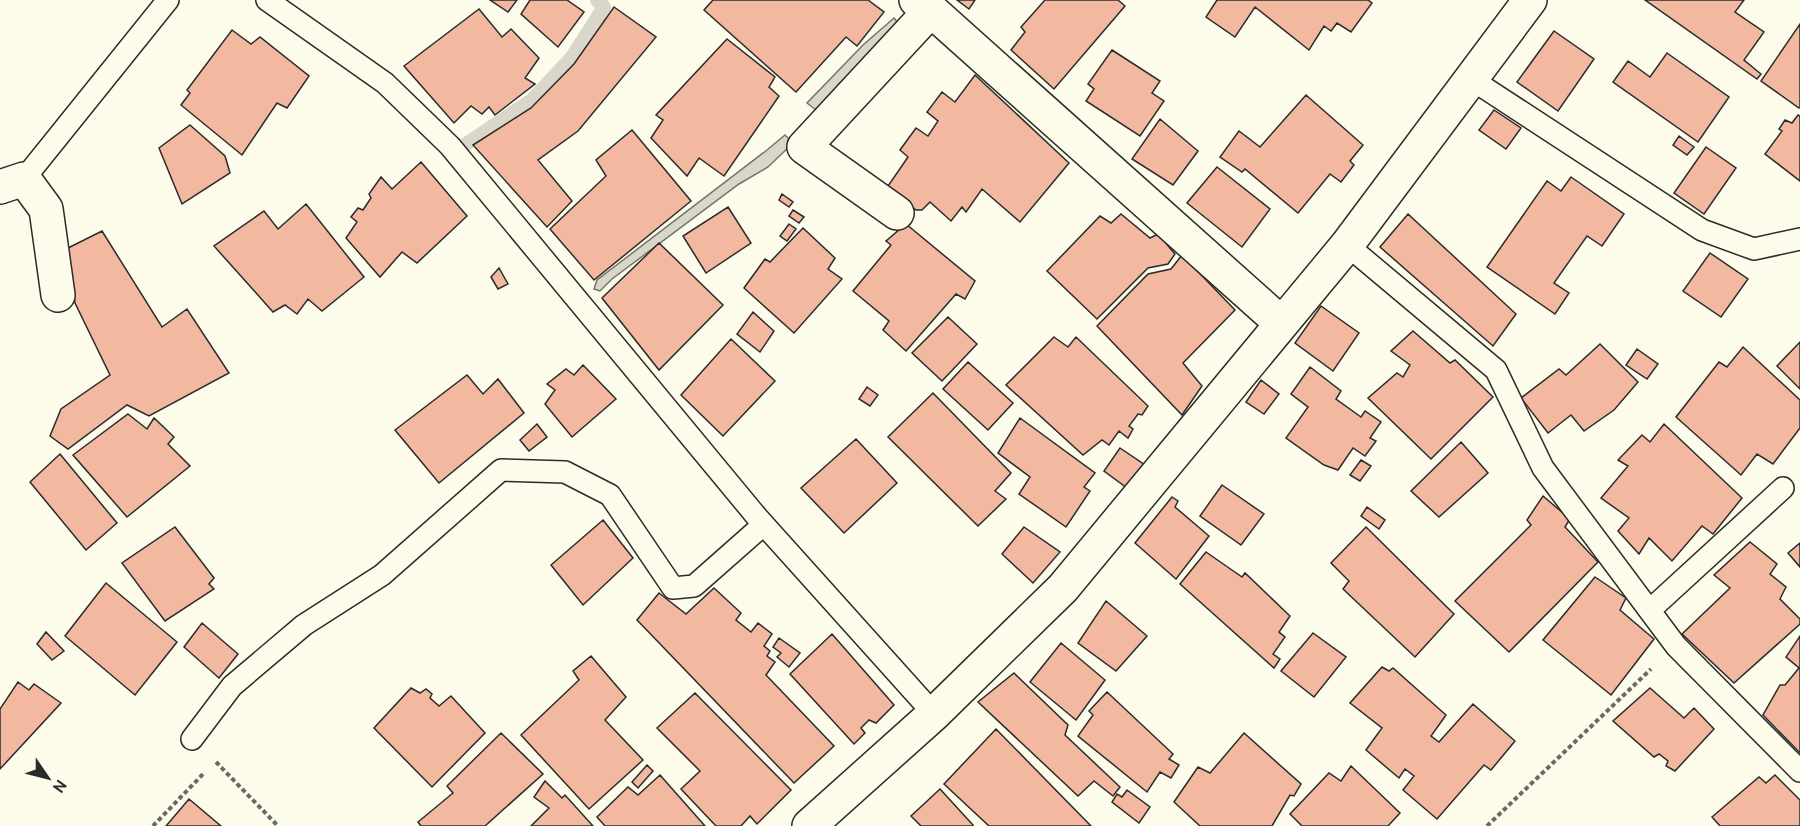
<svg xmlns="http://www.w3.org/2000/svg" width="1800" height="826" viewBox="0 0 1800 826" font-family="Cabin,sans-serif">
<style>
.water{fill:#d8d7c9;stroke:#74746e;stroke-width:1.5}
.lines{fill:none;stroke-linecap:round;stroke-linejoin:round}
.stream{stroke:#d8d7c9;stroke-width:14}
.building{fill:#f2b8a0;stroke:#2b2b2b;stroke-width:1.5}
.lane-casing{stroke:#2b2b2b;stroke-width:24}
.street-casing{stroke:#2b2b2b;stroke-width:36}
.path{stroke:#6a6964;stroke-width:4;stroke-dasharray:4.5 3;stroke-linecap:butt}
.lane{stroke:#fdfbea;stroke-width:21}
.street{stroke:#fdfbea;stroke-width:33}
</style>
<rect width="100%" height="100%" fill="#fdfbea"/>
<!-- water -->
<path class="water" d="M894,18L898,23L816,110L807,103L863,45Z
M785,135L793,143L768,167L739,184L612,279L600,291L594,289L597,280L767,150Z"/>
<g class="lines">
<!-- stream -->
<path class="stream" d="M466,144L532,100L572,57L604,7L597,0"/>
</g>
<!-- building -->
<path class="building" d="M490,0H517L508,12Z
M530,0H567L584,12L558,47L521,14Z
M713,0H868L884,12L857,46L846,37L796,92L704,10Z
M957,0H975L969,9Z
M1045,0H1118L1125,6L1054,89L1011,50L1025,32L1021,27Z
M1217,0H1368L1372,3L1351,32L1337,23L1331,31L1324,26L1309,50L1255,7L1235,37L1206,17Z
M1645,0H1744L1735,12L1764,32L1744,60L1761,74L1757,79Z
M614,7L656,37L578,131L538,160L572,201L547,227L473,145L531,108L574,64Z
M479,9L502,37L511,29L539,58L525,78L535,84L495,115L489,107L482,114L471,106L454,123L404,66Z
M1800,24V107L1799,108L1761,81Z
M232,30L251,44L260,37L309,76L287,108L277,103L242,155L181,105L190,93L187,90Z
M1554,31L1594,59L1558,111L1517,82Z
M727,39L775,77L769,87L779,96L724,176L699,158L687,176L651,138L663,120L656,115Z
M1112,50L1160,81L1152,93L1164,101L1140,136L1086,101L1094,89L1088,84Z
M1667,53L1729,97L1698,142L1613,82L1628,61L1650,77Z
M975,75L1069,163L1020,222L982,189L966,212L962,207L951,221L930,202L922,210H916L888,186L908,157L900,150L916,128L928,136L938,121L927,112L942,92L955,102Z
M1306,95L1363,145L1350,161L1354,165L1341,182L1330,174L1298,213L1245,169L1242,172L1220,157L1239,131L1260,147Z
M1494,110L1521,128L1506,149L1479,130Z
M1798,115L1800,116V181L1765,154L1782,131L1779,129L1785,120L1792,123Z
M1160,119L1198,151L1173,185L1132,159Z
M190,125L225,156L230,173L182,204L159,148Z
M632,130L691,201L594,280L550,229L606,176L596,160Z
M1679,136L1694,147L1687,155L1673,145Z
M1706,147L1736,168L1704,214L1674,193Z
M421,162L467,216L417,263L402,252L380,277L346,238L357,222L351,217L358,208L363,210L371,198L369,194L381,177L392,189Z
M1217,167L1270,209L1242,247L1187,203Z
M1571,177L1624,214L1602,246L1587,236L1554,283L1569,293L1555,314L1487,267L1547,181L1561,191Z
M782,194L793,202L789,207L779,200Z
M306,204L364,277L322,311L308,299L297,314L285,305L273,312L214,246L264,211L278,229Z
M728,207L751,243L706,273L683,236Z
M793,210L804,217L799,223L789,216Z
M1121,214L1150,238L1158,234L1175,254L1168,264L1148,268L1097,319L1047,271L1100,216L1111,223Z
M1408,214L1516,314L1493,346L1380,247Z
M789,224L796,229L787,241L780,236Z
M906,224L975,281L965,299L956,294L906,351L883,330L889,321L853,291L891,245L886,241Z
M803,228L835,258L828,269L842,279L794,333L744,288L765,259L770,262Z
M102,231L162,327L187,309L229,373L149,416L127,405L68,449L50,436L61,409L110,375L75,303L68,248Z
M659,243L723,305L659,370L602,298Z
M1710,253L1748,279L1721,317L1683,291Z
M1182,255L1235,310L1183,363L1202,386L1182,415L1097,326L1148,274L1171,269Z
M499,268L508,284L498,289L491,277Z
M1321,306L1359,333L1333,371L1295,343Z
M753,312L774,331L760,352L737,334Z
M948,317L977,344L942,381L912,353Z
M1413,331L1450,363L1455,360L1493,397L1431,459L1368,398L1397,373L1403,377L1410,365L1391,351Z
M1054,337L1068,347L1076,337L1148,406L1142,415L1138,414L1129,426L1133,429L1128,438L1119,431L1109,445L1102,440L1083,455L1006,385Z
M731,339L775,381L723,436L681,395Z
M1800,342V389L1777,366Z
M1600,344L1638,382L1614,410L1584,431L1571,415L1548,433L1521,398L1559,369L1566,375Z
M1743,347L1800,400V428L1773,464L1757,454L1741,475L1676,417L1719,362L1727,367Z
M1637,349L1658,364L1647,379L1626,365Z
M968,362L1013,403L988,430L943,389Z
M583,365L616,399L572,437L545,404L555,390L547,384L566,369L574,375Z
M1310,367L1341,391L1336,399L1361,417L1365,411L1381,422L1370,438L1376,441L1365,456L1353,448L1338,470L1324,465L1286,438L1308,407L1291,394Z
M467,375L483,394L498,379L524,413L439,483L395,430Z
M1261,380L1279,394L1264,414L1246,402Z
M867,387L878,395L870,406L859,399Z
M933,393L1011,473L995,491L1006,499L978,526L888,437Z
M128,414L147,429L154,418L174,437L168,444L190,466L127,517L73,455Z
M1020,418L1095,473L1084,487L1090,491L1066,527L1019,494L1030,477L998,453Z
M537,424L547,437L529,451L520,440Z
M1664,424L1742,498L1713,534L1702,526L1672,561L1649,538L1639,554L1618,531L1629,518L1601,498L1628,466L1618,460L1642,435L1650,442Z
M856,439L897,483L844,533L801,488Z
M1461,442L1488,473L1439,517L1411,491Z
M1120,448L1145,465L1127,488L1104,471Z
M60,454L117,523L86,550L30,482Z
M1361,460L1371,466L1360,481L1350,475Z
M1222,485L1264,514L1241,545L1200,516Z
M1543,496L1570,519L1565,527L1598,562L1509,652L1455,601L1531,525L1527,520Z
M1172,497L1178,501L1175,507L1209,536L1176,579L1135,543Z
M1367,507L1385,520L1379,529L1361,516Z
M603,520L633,558L583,605L551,565Z
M175,527L214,578L209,584L214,589L165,621L122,563Z
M1024,527L1060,552L1033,583L1002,554Z
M1366,527L1454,614L1415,657L1343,589L1349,581L1331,563Z
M1750,542L1777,564L1770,574L1786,587L1780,599L1800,619V624L1734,683L1682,634L1730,588L1714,575Z
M1800,543V567L1788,553Z
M1206,552L1242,577L1245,573L1290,616L1279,632L1285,637L1273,654L1280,659L1274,668L1180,584Z
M1595,577L1626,598L1620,610L1654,639L1611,695L1543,640Z
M106,583L177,642L135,695L65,636Z
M714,588L741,613L736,620L751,632L758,623L772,634L764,646L770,651L767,656L775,662L766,675L834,746L794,783L637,620L659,593L686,614Z
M1106,601L1147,636L1116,671L1078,643Z
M202,623L238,654L219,678L184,647Z
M46,632L64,651L52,660L37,644Z
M1313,633L1346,657L1314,697L1281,671Z
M832,634L894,705L876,723L869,720L861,728L865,733L854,744L790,674Z
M1800,636V753L1763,715L1780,685H1785L1799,668L1786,657Z
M779,638L800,653L789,667L777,657L781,653L773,647Z
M1061,643L1105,680L1076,720L1030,682Z
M591,656L626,697L605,720L643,760L589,809L521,735L579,680L573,671Z
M1382,667L1389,671L1393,668L1446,715L1431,736L1439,742L1473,704L1515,741L1491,770L1484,765L1437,819L1403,790L1414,776L1405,769L1399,778L1366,750L1382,728L1350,703Z
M1014,673L1068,725L1065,735L1120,787L1113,796L1094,781L1078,796L978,702Z
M18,682L29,690L34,684L61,703L0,769V709Z
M411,688L420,693L426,689L432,694L430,698L439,706L451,696L485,733L432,787L374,728Z
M1650,688L1684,718L1694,708L1714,729L1675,771L1666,766L1668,761L1659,754L1654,757L1613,721Z
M1107,692L1173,754L1169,759L1179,765L1171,778L1160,772L1147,792L1078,736L1093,715L1089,711Z
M695,693L791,790L757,824L750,816L741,826H716L681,789L700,771L657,728Z
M996,729L1091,826H989L944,784Z
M501,733L543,774L485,826H421L418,822L453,793L447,786Z
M1244,733L1301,784L1294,796L1290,795L1272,826H1200L1174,802L1198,767L1210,773Z
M647,765L653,771L638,788L632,782Z
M1351,766L1400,813L1388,826H1302L1290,814L1329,773L1341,781Z
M660,775L705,826H605L597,817L628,787L638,795Z
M1775,775L1800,800V826H1720L1712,817L1759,777L1766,783Z
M545,781L562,798L565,795L593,826H531L549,808L534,797Z
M940,789L973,825V826H921L911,816Z
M1127,790L1150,807L1139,823L1112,802L1117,794L1122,797Z
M189,799L221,826H166Z"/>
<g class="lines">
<!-- lane casing -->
<g class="lane-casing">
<path id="lane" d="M267,0L385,83L450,146L757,517L934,714
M1471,79L1702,230L1754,249L1800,239
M24,179L168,0
M1347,245L1496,370L1543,468L1676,646L1800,771
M1650,610L1783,488
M192,739L232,686L304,625L382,575L501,470L565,472L610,495L673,588L694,586L763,525"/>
</g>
<!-- street casing -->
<g class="street-casing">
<path id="street" d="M916,0L931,10L1281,323
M0,187L24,179L46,209L58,295
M897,213L804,147L931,10
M809,826L934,714L1063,588L1347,245L1530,0"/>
</g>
<!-- path -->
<path class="path" d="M216,762L278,826
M153,826L204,773
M1487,826L1651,669"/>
<!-- lane -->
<use href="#lane" class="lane"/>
<!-- street -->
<use href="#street" class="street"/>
</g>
<!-- north arrow -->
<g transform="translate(48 778) rotate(125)" stroke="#fdfbea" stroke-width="4.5" paint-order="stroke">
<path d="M0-4.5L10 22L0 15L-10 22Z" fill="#2b2b2b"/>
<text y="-9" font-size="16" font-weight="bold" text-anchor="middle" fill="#2b2b2b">N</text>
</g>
</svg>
